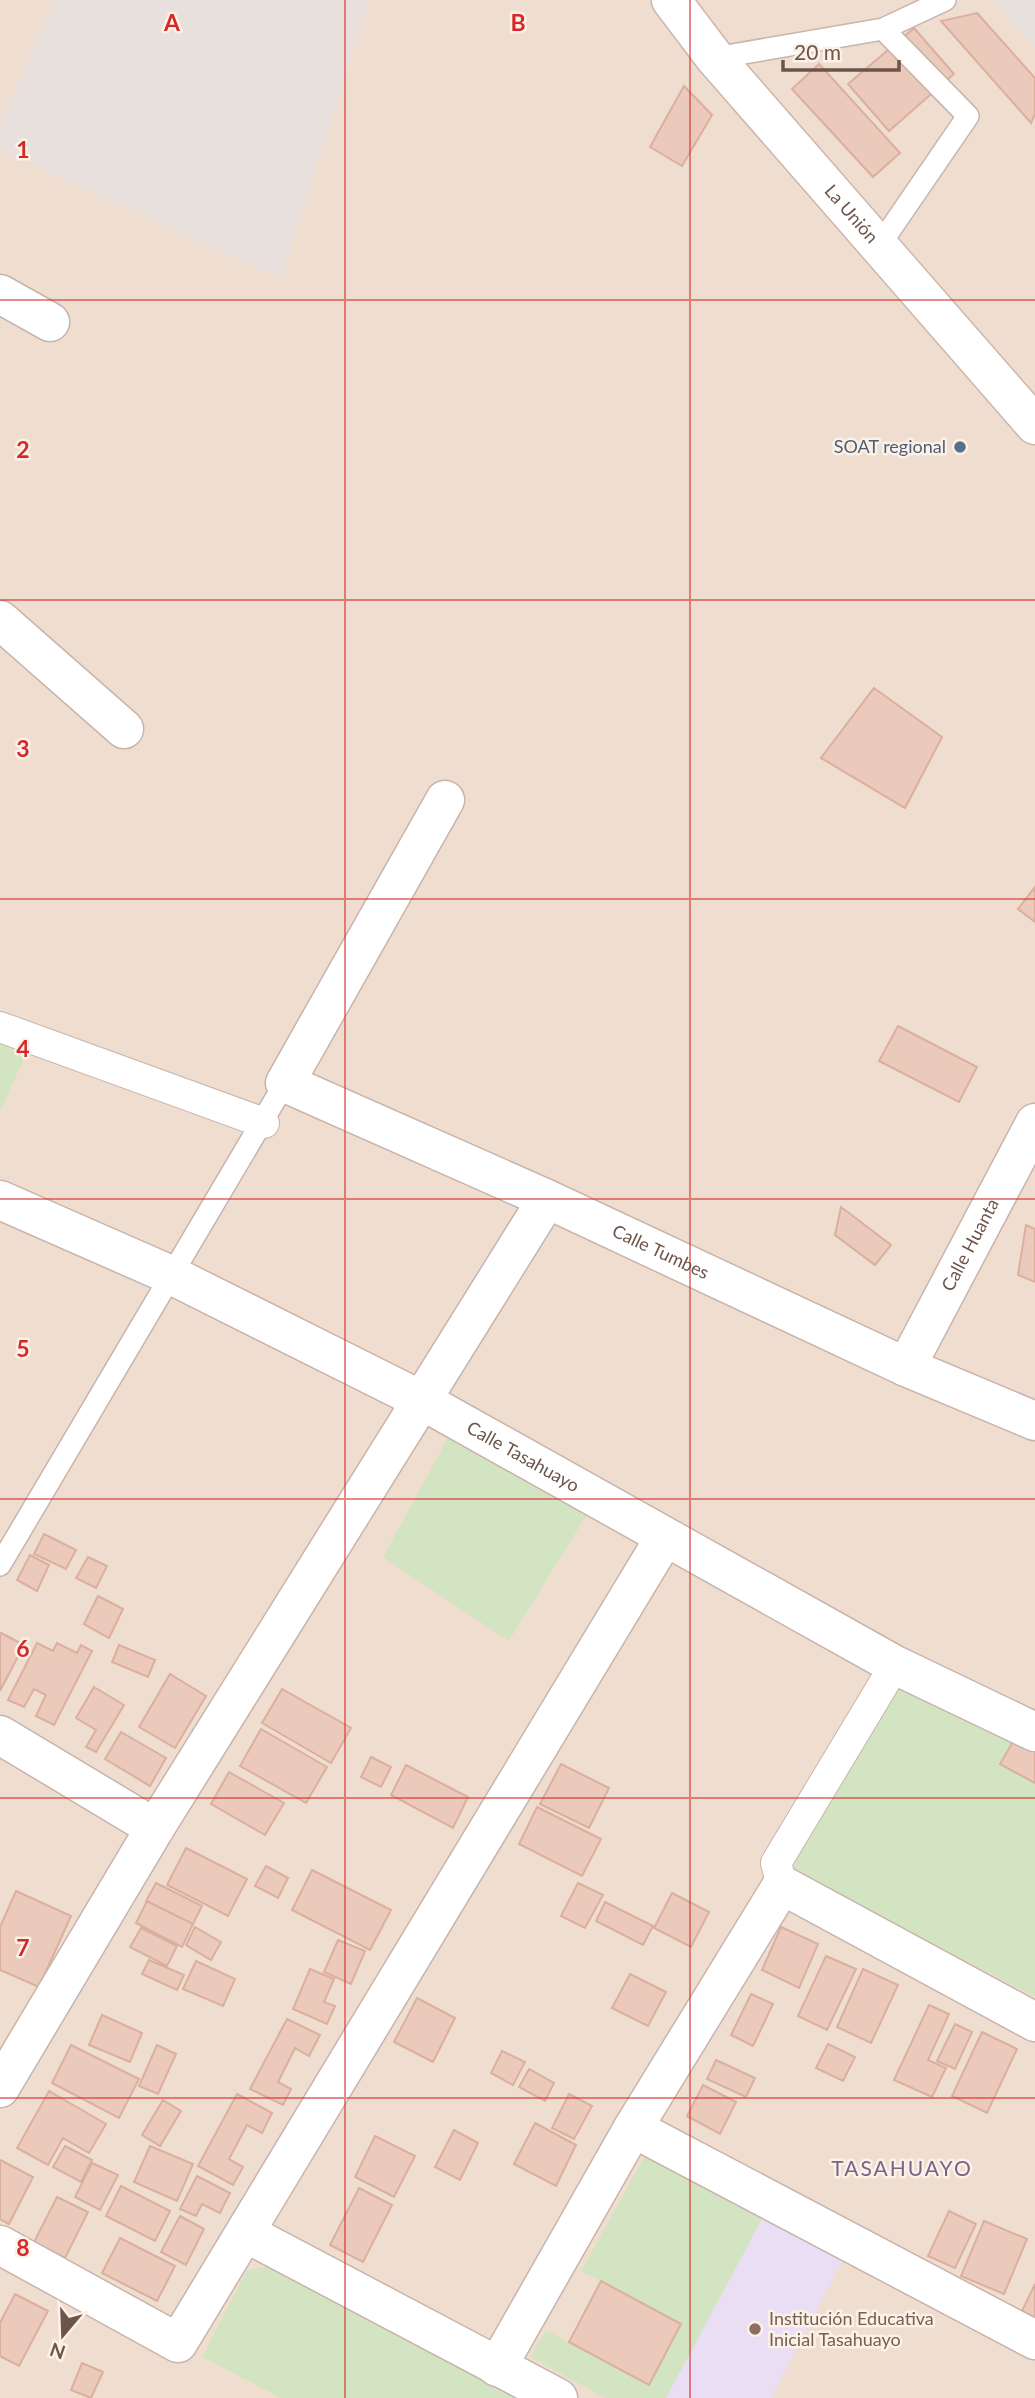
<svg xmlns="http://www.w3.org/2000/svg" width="1035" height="2398" viewBox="0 0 1035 2398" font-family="Lato,sans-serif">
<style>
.residential{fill:#efded0}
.industrial{fill:#e8e0dc}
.education{fill:#eadef5}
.green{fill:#d3e4c2}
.building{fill:#ebcabc;stroke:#dbaf9e;stroke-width:2}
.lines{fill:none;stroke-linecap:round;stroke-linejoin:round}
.service-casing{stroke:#c8b4aa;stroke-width:24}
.pedestrian-casing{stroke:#c8b4aa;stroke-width:32}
.minor-casing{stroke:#c8b4aa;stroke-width:41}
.secondary-casing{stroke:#cdb6aa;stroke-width:41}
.service{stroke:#fff;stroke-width:21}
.pedestrian{stroke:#fff;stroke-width:30}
.minor{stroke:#fff;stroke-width:38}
.secondary{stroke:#fff;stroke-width:38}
.grid{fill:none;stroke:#d62828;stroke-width:2;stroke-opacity:0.55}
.service-dot{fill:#5c6f8a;stroke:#fcf1e6;stroke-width:2.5}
.education-dot{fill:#8d6e63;stroke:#fcf1e6;stroke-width:2.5}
.labels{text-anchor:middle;stroke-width:5;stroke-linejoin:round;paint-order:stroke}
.street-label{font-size:18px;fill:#6d544b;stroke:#fcf1e6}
.service-label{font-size:18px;fill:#4e5e75;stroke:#fcf1e6;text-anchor:end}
.education-label{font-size:18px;fill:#785e54;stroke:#fcf1e6;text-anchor:start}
.quarter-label{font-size:21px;letter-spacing:2px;fill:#796389;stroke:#fcf1e6}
.grid-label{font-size:23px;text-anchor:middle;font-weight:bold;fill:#d62828;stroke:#fcf1e6;stroke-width:5;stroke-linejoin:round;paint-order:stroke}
</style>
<rect width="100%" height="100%" fill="#f9ede1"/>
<!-- residential -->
<path class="residential" d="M0,0H1035V2398H0Z"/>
<!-- industrial -->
<path class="industrial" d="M54,0H369L281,279L0,150V125Z
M993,0H1035V50Z"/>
<!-- education -->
<path class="education" d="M762,2219L843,2260L771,2398H666Z"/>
<!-- green -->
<path class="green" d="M0,1042L27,1052L0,1111Z
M449,1436L586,1516L509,1641L383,1557Z
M897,1680L1035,1750V1997L784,1865Z
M644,2157L762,2219L666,2398H606L530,2357L546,2330L649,2385L681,2324L581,2271Z
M275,2265L519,2398H281L202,2357L247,2270Z"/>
<!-- building -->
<path class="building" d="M977,13L1035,78V114L1031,123L941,21Z
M914,28L954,74L889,131L848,84Z
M819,64L900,153L873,177L792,89Z
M684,86L712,115L682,166L650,147Z
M874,688L942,737L905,808L821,758Z
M1035,887V922L1018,909Z
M898,1026L977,1067L959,1102L879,1061Z
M841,1207L891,1245L875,1265L835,1235Z
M1026,1225L1035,1229V1282L1018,1275Z
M44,1534L76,1550L66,1569L34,1554Z
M30,1555L49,1565L37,1591L17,1580Z
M88,1557L107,1566L96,1588L76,1578Z
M98,1596L123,1609L109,1638L84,1624Z
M1,1633L24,1645L0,1691V1634Z
M37,1643L53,1651L57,1643L77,1653L81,1645L92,1651L54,1725L36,1716L46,1695L34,1689L24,1707L8,1700Z
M119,1645L155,1660L148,1677L112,1662Z
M170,1674L206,1696L175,1748L139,1727Z
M94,1687L124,1705L96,1752L86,1747L96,1730L76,1718Z
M282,1689L351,1728L331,1763L262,1723Z
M261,1729L327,1767L306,1803L240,1766Z
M121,1732L166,1758L150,1786L105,1759Z
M1014,1740L1035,1750V1783L1000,1764Z
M371,1757L391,1767L381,1787L361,1777Z
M561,1764L609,1788L589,1828L540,1804Z
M406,1765L468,1797L453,1828L391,1795Z
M229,1772L284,1803L265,1835L211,1804Z
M537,1807L601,1839L582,1876L519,1844Z
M186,1848L247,1879L228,1916L167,1885Z
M266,1866L288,1878L278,1898L255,1886Z
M312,1870L391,1910L370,1950L292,1910Z
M156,1883L202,1906L193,1924L146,1901Z
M578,1883L603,1895L585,1928L561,1916Z
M16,1891L71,1916L39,1987L0,1970V1927Z
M672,1893L709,1912L691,1947L654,1928Z
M147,1901L193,1924L182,1947L136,1923Z
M605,1902L653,1926L643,1945L596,1921Z
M195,1927L221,1942L211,1960L186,1945Z
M781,1927L818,1944L799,1988L762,1970Z
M141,1928L177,1946L167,1966L130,1947Z
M338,1940L365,1951L351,1984L324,1972Z
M826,1956L856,1969L827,2030L798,2016Z
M149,1960L184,1975L177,1990L142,1974Z
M196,1961L235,1979L223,2006L183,1989Z
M310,1969L334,1979L324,2002L335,2006L327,2024L293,2009Z
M863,1969L898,1985L871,2043L837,2027Z
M630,1974L666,1992L648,2026L612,2008Z
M751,1994L773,2004L753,2046L731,2035Z
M417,1998L455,2018L433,2062L394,2042Z
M929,2005L949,2014L928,2060L946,2068L932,2097L894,2080Z
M102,2015L142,2033L130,2062L89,2045Z
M287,2019L320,2035L309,2056L295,2048L278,2082L291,2089L283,2105L250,2089Z
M955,2024L972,2032L955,2069L937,2061Z
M982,2032L1017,2049L987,2113L952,2096Z
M828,2044L855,2057L843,2081L816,2068Z
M71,2045L139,2079L119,2118L52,2083Z
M157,2045L176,2054L158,2094L139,2086Z
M502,2051L525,2062L513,2085L491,2073Z
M716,2060L755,2078L746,2097L707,2079Z
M529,2069L554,2083L545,2101L519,2087Z
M703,2085L736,2102L720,2134L687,2116Z
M49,2091L106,2124L89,2153L63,2138L48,2165L17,2148Z
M237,2094L272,2113L262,2133L247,2125L229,2159L243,2167L233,2185L198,2166Z
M569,2094L592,2106L574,2139L552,2128Z
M163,2100L181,2111L160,2146L142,2135Z
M535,2123L576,2145L556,2186L514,2164Z
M454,2130L478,2143L460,2180L435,2167Z
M375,2136L415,2156L394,2197L355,2177Z
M65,2146L92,2160L81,2182L53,2167Z
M150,2146L193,2164L177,2201L134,2182Z
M0,2160L33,2177L9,2224L0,2219Z
M92,2163L118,2175L100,2210L75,2197Z
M197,2176L230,2193L220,2213L202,2204L196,2216L180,2209Z
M121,2186L170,2211L155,2241L106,2216Z
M359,2188L392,2205L363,2262L330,2245Z
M57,2197L88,2212L65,2258L34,2242Z
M949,2211L976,2224L955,2268L928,2256Z
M180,2216L204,2229L186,2265L161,2252Z
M984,2221L1027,2239L1004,2294L961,2276Z
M120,2238L175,2266L157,2301L102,2273Z
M601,2281L681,2324L649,2385L569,2342Z
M1035,2284V2318L1022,2311Z
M15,2294L48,2311L19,2366L0,2356V2323Z
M82,2363L103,2372L91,2398L71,2390Z"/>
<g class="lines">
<!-- service casing -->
<g class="service-casing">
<path id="service" d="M883,29L945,0
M715,58L883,29L968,116L879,246
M0,1565L285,1083"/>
</g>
<!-- pedestrian casing -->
<g class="pedestrian-casing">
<path id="pedestrian" d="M0,1027L264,1123
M782,1885L776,1863L895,1665"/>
</g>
<!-- minor casing -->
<g class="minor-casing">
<g id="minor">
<path d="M0,294L50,322"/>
<path d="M0,620L124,729"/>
<path id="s1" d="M445,800L285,1083L547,1199L906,1367L1035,1421"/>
<path id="s2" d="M0,1200L173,1276L423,1401L895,1665L1035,1732"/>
<path id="s3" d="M906,1367L1035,1123"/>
<path d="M0,1735L155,1828"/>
<path d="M0,2088L155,1828L547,1199"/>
<path d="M633,2128L1035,2340"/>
<path d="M246,2233L558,2398"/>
<path d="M0,2245L178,2343L665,1537"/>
<path d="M497,2367L633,2128L782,1885L1035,2022"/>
</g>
</g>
<!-- secondary casing -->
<g class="secondary-casing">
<g id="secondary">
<path id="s4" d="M671,0L715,58L1035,425"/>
</g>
</g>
<!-- service -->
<use href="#service" class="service"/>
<!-- pedestrian -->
<use href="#pedestrian" class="pedestrian"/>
<!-- minor -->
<use href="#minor" class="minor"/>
<!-- secondary -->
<use href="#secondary" class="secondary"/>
</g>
<!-- grid -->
<path class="grid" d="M345,0V2398M690,0V2398M0,300H1035M0,600H1035M0,899H1035M0,1199H1035M0,1499H1035M0,1798H1035M0,2098H1035"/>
<!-- markers -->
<circle class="service-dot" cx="960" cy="447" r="7"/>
<circle class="education-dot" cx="755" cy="2329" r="7"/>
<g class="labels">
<!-- street labels -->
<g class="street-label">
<text dy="6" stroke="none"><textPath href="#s4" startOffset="280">La Unión</textPath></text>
<text dy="6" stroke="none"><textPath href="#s3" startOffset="138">Calle Huanta</textPath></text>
<text dy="6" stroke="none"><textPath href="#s1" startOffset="737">Calle Tumbes</textPath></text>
<text dy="6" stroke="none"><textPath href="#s2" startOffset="583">Calle Tasahuayo</textPath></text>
</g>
<!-- service labels -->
<g class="service-label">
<text x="946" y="453">SOAT regional</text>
</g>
<!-- education labels -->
<g class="education-label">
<text x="769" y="2325">Institución Educativa<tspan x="769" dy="21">Inicial Tasahuayo</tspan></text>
</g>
<!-- quarter labels -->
<g class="quarter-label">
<text x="902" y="2176">TASAHUAYO</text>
</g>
</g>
<g class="grid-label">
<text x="172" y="31">A</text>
<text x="518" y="31">B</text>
<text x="23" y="158">1</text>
<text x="23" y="458">2</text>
<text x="23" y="757">3</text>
<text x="23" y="1057">4</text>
<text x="23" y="1357">5</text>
<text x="23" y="1657">6</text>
<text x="23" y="1956">7</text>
<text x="23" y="2256">8</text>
</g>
<!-- north arrow -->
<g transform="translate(63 2335) rotate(199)" stroke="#fcf1e6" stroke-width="5" paint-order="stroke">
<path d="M0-5L12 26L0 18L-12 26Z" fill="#6d544b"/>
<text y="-10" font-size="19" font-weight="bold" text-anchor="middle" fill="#6d544b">N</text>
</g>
<!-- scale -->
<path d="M783 60v10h116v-10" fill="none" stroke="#6d544b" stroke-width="3.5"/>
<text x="794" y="60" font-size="21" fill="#6d544b" stroke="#fcf1e6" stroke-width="5" paint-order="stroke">20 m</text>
</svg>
